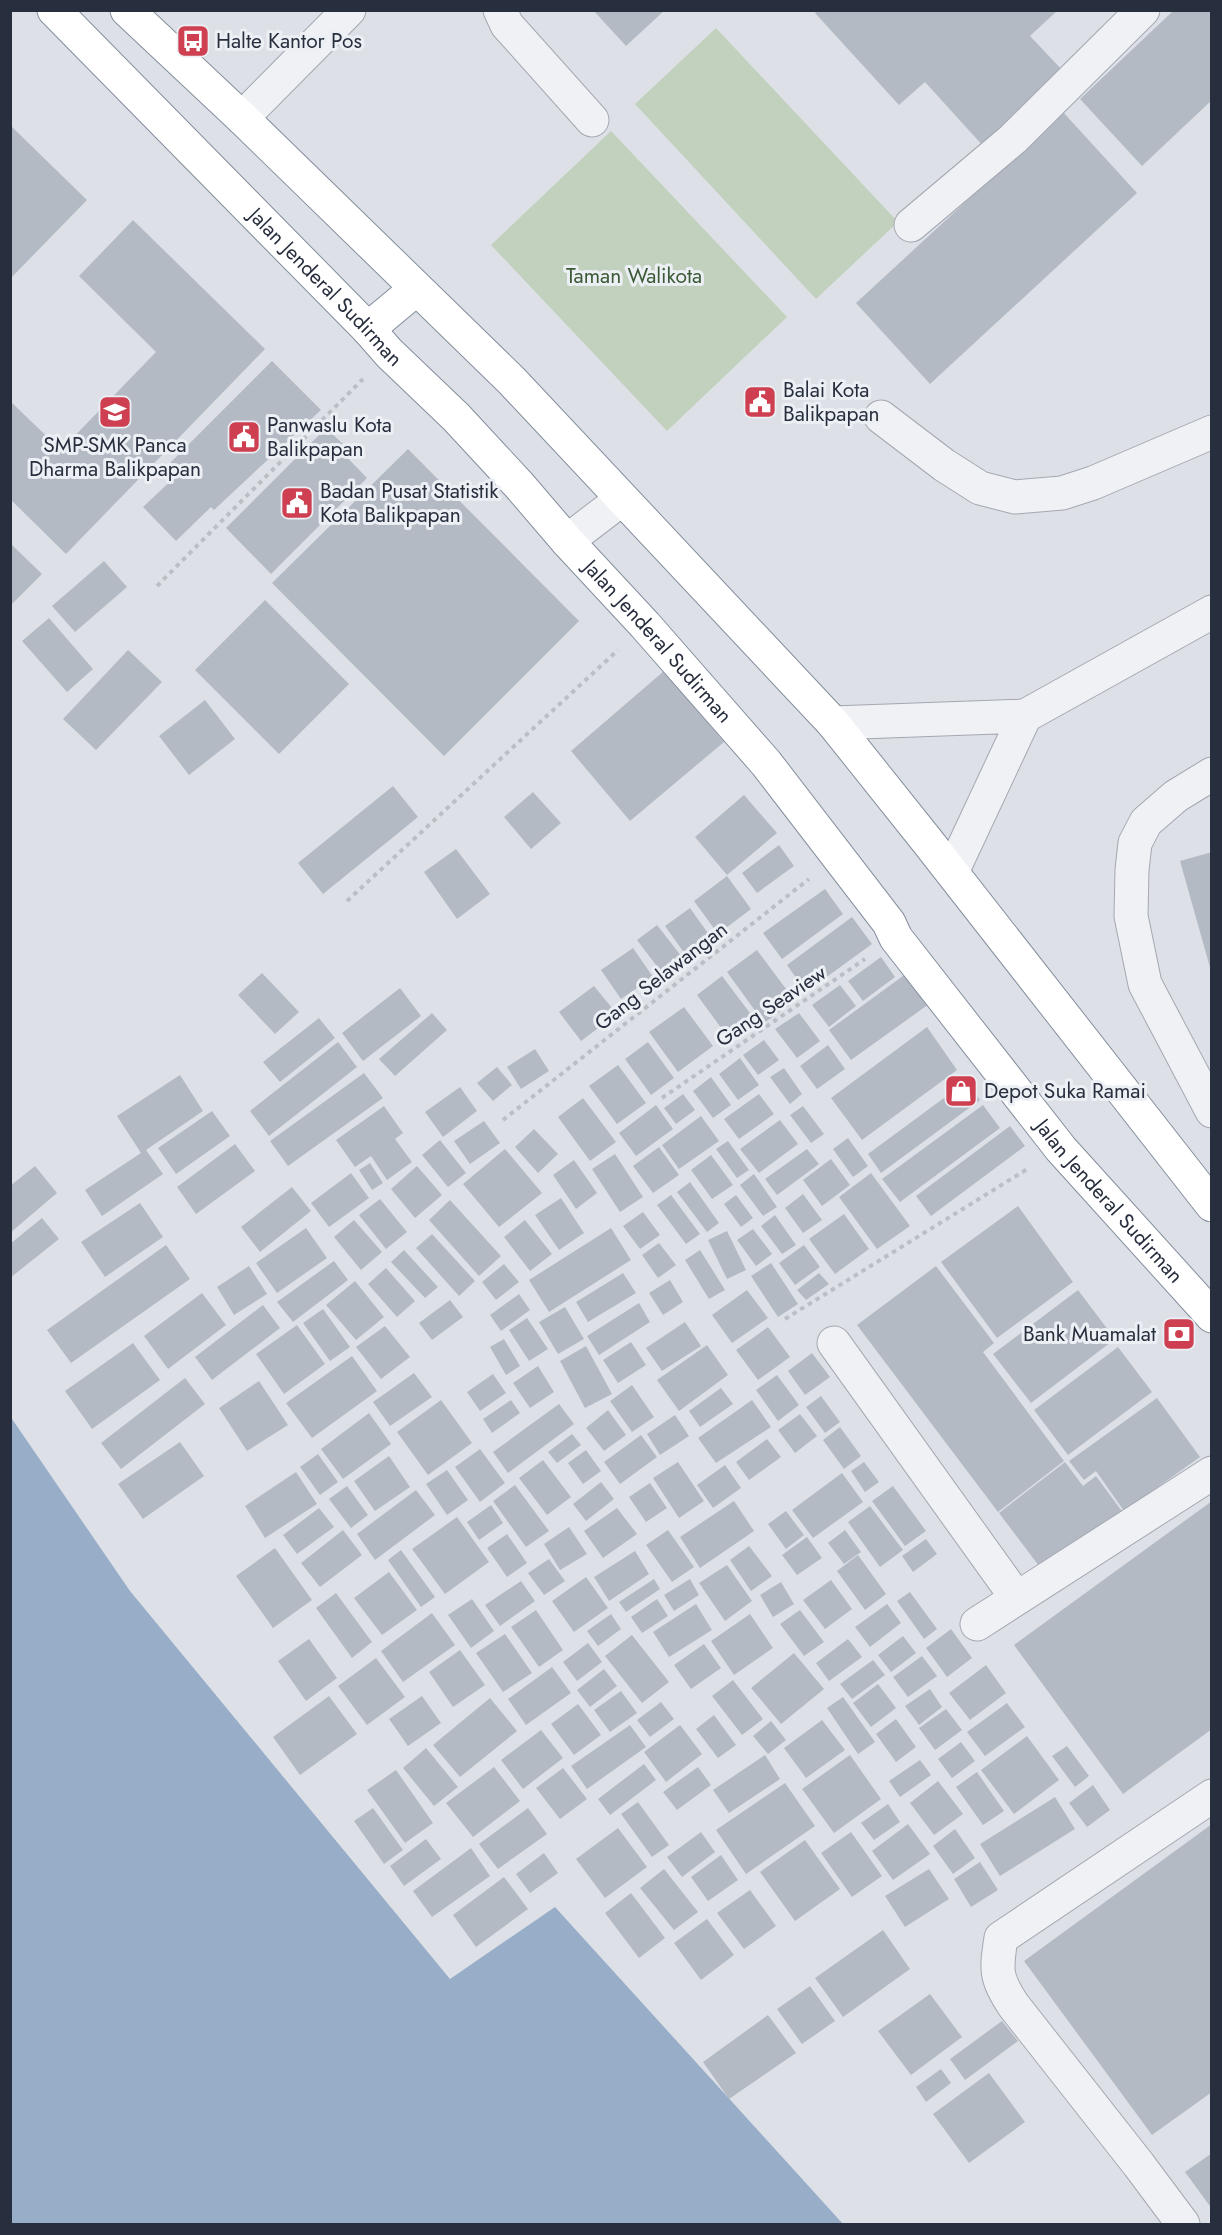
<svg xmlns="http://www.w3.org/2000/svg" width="1222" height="2235" viewBox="0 0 1222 2235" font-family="Jost,sans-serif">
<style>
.green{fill:#c2d1be}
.water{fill:#98adc8}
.building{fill:#b4bac4}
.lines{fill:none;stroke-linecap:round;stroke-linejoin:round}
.minor-casing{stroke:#a3a8b1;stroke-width:35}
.highway-casing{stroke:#858e9e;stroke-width:35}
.path{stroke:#bcbec5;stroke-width:4;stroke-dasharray:4.5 4.5;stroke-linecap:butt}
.minor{stroke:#f0f1f5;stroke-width:33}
.highway{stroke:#fff;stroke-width:33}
.labels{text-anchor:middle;stroke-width:6;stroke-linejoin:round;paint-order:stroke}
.poi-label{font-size:21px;fill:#272e3d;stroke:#ecf0f5;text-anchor:start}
.park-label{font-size:21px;fill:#3a5934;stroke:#ecf0f5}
.street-label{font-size:21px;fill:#272e3d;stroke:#ecf0f5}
</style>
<rect width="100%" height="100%" fill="#dde1e7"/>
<!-- green -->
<path class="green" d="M716,28L898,222L816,299L635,104Z
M611,131L787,317L667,431L491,245Z"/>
<!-- water -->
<path class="water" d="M10,1416L130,1591L450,1979L555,1907L843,2224H11Z"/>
<!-- building -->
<path class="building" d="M593,10H665L626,46Z
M818,10H1058L1030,36L1065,73L984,147L925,82L899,105L815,13Z
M1174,10H1212V100L1142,166L1080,99Z
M1063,112L1137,193L930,384L856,303Z
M10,125L87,200L10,279Z
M133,220L265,349L66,554L10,499V401L61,450L156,352L79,276Z
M272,361L321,410L214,510L211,507L176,541L143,507L178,474L169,464Z
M326,428L343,444L338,448L367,478L271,574L226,528Z
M408,449L579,621L444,756L272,583Z
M10,543L42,574L10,606Z
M104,561L127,587L75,632L52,606Z
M265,600L349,684L279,754L195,670Z
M49,618L93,669L67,692L22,641Z
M128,650L162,682L96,750L63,719Z
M664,671L724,742L630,821L571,751Z
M205,700L235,739L189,775L159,736Z
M393,786L418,817L323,894L298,863Z
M533,792L561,823L531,849L504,817Z
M744,795L777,833L727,875L695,837Z
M779,845L794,866L757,893L742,873Z
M456,849L490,894L457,919L424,872Z
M1212,852V971H1211L1180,861Z
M727,876L751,909L718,934L694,901Z
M825,889L843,914L782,959L763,933Z
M690,908L710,936L685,954L665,926Z
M852,917L872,944L806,992L787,965Z
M657,925L682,957L662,973L637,940Z
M633,948L653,977L621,999L601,970Z
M757,950L795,1001L764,1023L727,972Z
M881,957L895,977L863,1001L848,981Z
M262,973L299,1012L275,1034L238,995Z
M907,973L929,1004L851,1060L829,1030Z
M722,976L756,1021L730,1040L697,995Z
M840,985L856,1006L829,1027L812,1005Z
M594,986L617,1014L581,1041L559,1012Z
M400,988L421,1016L363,1061L342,1033Z
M684,1007L713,1046L678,1072L649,1032Z
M432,1013L447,1030L395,1076L379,1059Z
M799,1013L820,1041L797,1058L775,1029Z
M319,1018L335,1038L280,1082L263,1062Z
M927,1027L957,1070L862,1140L831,1098Z
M764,1040L779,1060L758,1075L743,1055Z
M338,1042L357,1067L269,1136L250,1111Z
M648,1042L674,1078L651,1095L625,1059Z
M828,1045L845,1069L817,1089L800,1066Z
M535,1049L549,1071L521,1089L507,1067Z
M740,1058L759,1085L738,1100L719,1074Z
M618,1065L646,1103L617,1124L589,1086Z
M497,1067L512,1085L493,1101L477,1083Z
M784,1068L802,1094L790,1104L770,1077Z
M364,1073L383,1098L288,1166L270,1141Z
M180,1075L203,1111L146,1150L163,1174L102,1216L85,1190L141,1153L117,1116Z
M711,1077L731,1105L713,1118L693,1091Z
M967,1081L980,1100L881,1173L868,1154Z
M460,1087L477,1111L443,1137L425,1112Z
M683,1094L695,1110L676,1124L664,1108Z
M759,1094L774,1114L739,1139L724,1119Z
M583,1098L616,1142L590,1161L558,1117Z
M656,1105L673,1129L636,1156L619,1133Z
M983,1105L1000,1128L900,1202L882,1179Z
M384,1106L403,1133L395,1139L412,1162L387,1180L371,1156L355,1167L336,1140Z
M803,1106L824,1134L811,1143L790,1115Z
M212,1111L230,1136L176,1174L158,1148Z
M701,1116L719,1141L679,1169L662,1145Z
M780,1120L798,1144L759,1173L740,1149Z
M484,1121L500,1143L470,1164L454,1141Z
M1010,1126L1025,1146L931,1216L916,1196Z
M534,1129L558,1154L538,1173L515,1147Z
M848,1138L868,1166L853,1177L833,1149Z
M440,1140L466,1173L448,1187L422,1155Z
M728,1141L749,1170L737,1178L716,1149Z
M235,1144L255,1171L196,1214L177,1187Z
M659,1147L679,1175L653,1193L633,1166Z
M505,1149L542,1193L499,1227L463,1184Z
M807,1149L819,1164L777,1195L765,1179Z
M615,1154L643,1197L620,1212L592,1169Z
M711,1155L733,1185L712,1199L691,1170Z
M831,1159L850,1185L822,1206L803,1180Z
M574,1160L597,1193L576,1209L553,1175Z
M370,1163L383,1183L372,1190L359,1170Z
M35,1166L57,1193L10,1233V1186Z
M417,1166L442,1195L415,1218L391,1189Z
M351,1173L369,1198L329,1227L311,1203Z
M871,1173L910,1226L877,1249L839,1197Z
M754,1174L777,1207L763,1216L740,1185Z
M690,1182L719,1223L707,1232L677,1192Z
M292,1187L311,1211L260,1252L241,1227Z
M803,1194L822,1220L803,1233L785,1208Z
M671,1195L700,1234L686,1244L657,1205Z
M736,1195L753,1218L741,1227L724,1204Z
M561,1198L584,1233L559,1250L535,1215Z
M380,1199L407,1232L386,1249L359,1215Z
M450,1200L501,1256L479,1276L429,1220Z
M140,1203L163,1237L105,1277L81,1242Z
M1018,1206L1073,1282L997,1338L941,1262Z
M643,1212L660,1235L640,1249L623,1226Z
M844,1214L869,1249L835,1274L809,1239Z
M775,1215L796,1245L782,1254L761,1226Z
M42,1218L59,1239L10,1278V1244Z
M354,1220L382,1252L361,1270L334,1237Z
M525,1220L552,1254L530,1271L504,1237Z
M306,1228L327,1258L277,1293L256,1263Z
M611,1228L631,1260L549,1312L529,1280Z
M753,1229L772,1254L756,1266L737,1240Z
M727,1231L746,1270L727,1279L708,1240Z
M432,1234L475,1281L459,1296L416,1248Z
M659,1243L676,1265L658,1278L642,1255Z
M166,1245L190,1279L71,1363L47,1330Z
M804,1245L820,1267L795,1285L779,1263Z
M404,1250L438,1287L425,1298L391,1262Z
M700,1250L725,1290L709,1299L685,1260Z
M334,1261L348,1280L293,1322L277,1302Z
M771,1263L798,1304L778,1317L751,1276Z
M504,1264L519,1282L496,1300L482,1282Z
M249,1266L267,1294L234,1315L217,1287Z
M936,1266L994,1343L983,1352L1064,1461L998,1512L857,1325Z
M386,1268L415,1301L397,1317L368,1284Z
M623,1273L636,1293L588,1322L576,1302Z
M819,1273L829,1284L806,1300L797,1290Z
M670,1280L683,1302L663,1315L649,1293Z
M355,1281L384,1317L356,1340L326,1305Z
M747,1290L768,1318L732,1343L712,1315Z
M1078,1290L1115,1339L1031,1403L993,1354Z
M202,1293L226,1325L168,1369L144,1336Z
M519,1294L530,1310L501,1331L490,1315Z
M450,1300L463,1317L432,1340L419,1323Z
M639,1303L650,1322L599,1355L587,1336Z
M263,1305L280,1328L212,1380L195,1357Z
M565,1307L584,1339L558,1354L539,1322Z
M323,1309L350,1347L330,1361L303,1323Z
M527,1318L548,1349L529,1361L509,1330Z
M685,1322L701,1346L662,1371L646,1348Z
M297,1325L325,1364L284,1394L256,1354Z
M385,1326L410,1357L381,1379L356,1347Z
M768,1327L790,1357L758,1380L736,1350Z
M504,1339L520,1366L506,1375L490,1347Z
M631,1342L646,1365L618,1383L603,1360Z
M133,1343L160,1380L92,1429L65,1391Z
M707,1345L728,1375L679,1411L657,1380Z
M586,1346L612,1394L585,1408L560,1361Z
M1118,1347L1152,1392L1068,1455L1034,1410Z
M812,1353L830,1377L805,1395L788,1371Z
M352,1356L377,1391L312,1438L286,1403Z
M538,1366L554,1392L530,1408L513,1383Z
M414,1373L432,1397L390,1426L373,1402Z
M493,1374L506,1393L480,1411L467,1392Z
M777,1375L799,1405L778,1421L756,1390Z
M185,1378L205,1404L121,1469L101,1443Z
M259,1381L288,1425L247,1451L219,1408Z
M632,1385L654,1417L632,1432L610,1401Z
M721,1388L733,1404L700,1427L689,1411Z
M821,1396L840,1422L825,1433L806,1407Z
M1157,1398L1200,1457L1124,1511L1096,1471L1084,1480L1069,1461Z
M441,1400L472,1443L428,1475L397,1432Z
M511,1400L520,1413L492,1433L483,1419Z
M752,1400L771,1427L716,1463L698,1438Z
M559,1404L574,1424L508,1473L493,1452Z
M608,1410L626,1435L604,1451L586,1428Z
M369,1413L391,1444L343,1479L321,1449Z
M800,1414L817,1436L795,1453L778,1430Z
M675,1415L689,1436L660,1455L647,1434Z
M840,1427L861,1456L844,1469L823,1440Z
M572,1434L581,1445L557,1463L548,1452Z
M641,1435L657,1457L620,1484L604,1462Z
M767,1439L781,1457L749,1480L736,1462Z
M180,1442L204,1476L143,1519L118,1484Z
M480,1449L505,1483L480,1502L455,1467Z
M586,1450L601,1471L583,1484L568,1463Z
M318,1454L338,1482L320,1495L300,1467Z
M389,1456L410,1487L375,1511L354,1481Z
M543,1460L571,1497L547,1515L519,1478Z
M678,1462L704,1501L679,1518L653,1478Z
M864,1462L879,1482L865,1492L851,1471Z
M1065,1462L1083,1486L1096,1476L1124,1514L1045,1574L999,1513Z
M725,1465L741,1488L713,1508L697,1485Z
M447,1470L468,1500L447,1515L426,1484Z
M296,1472L317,1504L265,1538L245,1506Z
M842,1473L863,1502L813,1538L792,1510Z
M601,1482L614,1499L586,1521L573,1504Z
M650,1483L667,1508L646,1522L629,1497Z
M515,1485L549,1531L526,1547L493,1501Z
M347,1486L368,1515L351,1528L329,1499Z
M893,1486L926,1531L905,1546L872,1501Z
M416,1490L435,1515L375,1560L357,1534Z
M734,1501L754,1531L700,1568L680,1537Z
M1212,1501V1729L1123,1794L1014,1645Z
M491,1505L503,1523L479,1540L467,1522Z
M870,1506L903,1550L880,1567L848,1522Z
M319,1508L334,1527L297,1554L283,1535Z
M617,1508L637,1534L603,1558L584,1531Z
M786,1511L804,1535L786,1549L768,1524Z
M457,1517L489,1562L445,1594L412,1549Z
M569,1527L587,1554L560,1570L544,1544Z
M343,1530L362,1555L320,1587L301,1563Z
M668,1530L694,1567L672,1582L646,1545Z
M845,1530L861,1552L844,1564L828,1543Z
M507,1534L527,1563L507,1577L487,1548Z
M807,1537L822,1558L797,1575L782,1555Z
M926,1539L937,1554L913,1572L902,1556Z
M749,1546L772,1576L751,1591L730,1560Z
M275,1548L312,1600L273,1628L236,1576Z
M401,1550L435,1597L421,1607L388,1560Z
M635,1551L649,1574L609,1601L594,1577Z
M858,1555L886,1594L865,1610L837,1571Z
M549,1559L565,1581L544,1595L528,1573Z
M727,1565L752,1601L725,1621L699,1583Z
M389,1572L417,1610L382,1635L354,1598Z
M586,1577L608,1608L574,1632L552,1601Z
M654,1579L660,1589L626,1612L619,1602Z
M690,1579L699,1595L674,1611L664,1595Z
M831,1580L852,1609L825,1629L803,1600Z
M521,1581L535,1601L500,1626L485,1605Z
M781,1582L794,1604L773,1617L760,1595Z
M910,1592L937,1629L924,1639L897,1601Z
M336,1593L372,1642L352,1658L316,1608Z
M472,1599L494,1631L471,1648L448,1615Z
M657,1599L668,1616L642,1633L631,1617Z
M696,1604L712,1630L669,1657L653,1632Z
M887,1604L901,1623L870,1647L855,1627Z
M536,1610L563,1650L539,1667L511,1627Z
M800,1610L824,1642L804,1656L780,1624Z
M432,1613L455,1645L403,1682L381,1651Z
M611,1614L621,1629L598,1646L587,1631Z
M750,1614L773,1648L734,1675L711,1641Z
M951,1629L972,1658L947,1677L926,1648Z
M505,1634L532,1673L503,1692L476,1653Z
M632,1635L669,1682L642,1703L605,1656Z
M903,1636L916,1653L891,1672L878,1655Z
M309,1639L337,1678L306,1701L278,1661Z
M848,1639L862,1657L829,1681L816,1663Z
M588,1643L602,1662L577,1681L563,1662Z
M704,1644L721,1668L691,1689L674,1665Z
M460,1650L485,1685L453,1707L429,1672Z
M794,1653L824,1689L781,1724L751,1688Z
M922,1656L937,1676L908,1697L893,1677Z
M376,1658L405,1697L367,1725L338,1686Z
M873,1660L885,1675L852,1699L840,1684Z
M986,1665L1006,1693L970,1720L949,1693Z
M552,1667L571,1693L526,1725L508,1699Z
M604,1669L617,1686L590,1707L577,1690Z
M733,1680L763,1719L742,1735L712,1696Z
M878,1684L896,1708L871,1727L853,1703Z
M930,1689L942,1707L919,1725L905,1706Z
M621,1691L637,1713L610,1732L594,1710Z
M329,1696L357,1734L300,1775L273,1737Z
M422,1696L441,1723L408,1746L389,1719Z
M843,1697L875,1742L858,1754L827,1708Z
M490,1698L517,1731L460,1777L433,1745Z
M661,1702L674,1719L650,1737L637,1720Z
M1007,1703L1025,1727L985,1756L967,1732Z
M578,1704L601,1735L574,1755L551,1724Z
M946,1709L962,1730L935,1750L919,1728Z
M714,1715L736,1745L718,1758L696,1729Z
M896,1719L916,1747L896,1762L876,1734Z
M822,1720L845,1750L806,1778L784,1748Z
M771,1721L786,1740L768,1754L753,1736Z
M630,1725L646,1747L587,1789L571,1766Z
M680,1725L702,1754L666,1782L644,1752Z
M541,1730L563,1758L523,1789L501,1760Z
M1027,1736L1059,1780L1014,1814L981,1770Z
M961,1742L975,1761L952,1778L938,1759Z
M1067,1746L1089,1776L1075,1787L1052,1756Z
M426,1748L458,1787L434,1806L403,1768Z
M765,1755L780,1779L729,1813L713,1790Z
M850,1755L881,1799L834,1833L802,1789Z
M920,1760L931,1775L900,1797L889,1781Z
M644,1764L656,1780L610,1815L598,1799Z
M494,1767L520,1801L473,1837L446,1803Z
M698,1767L711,1785L677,1810L663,1792Z
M563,1768L587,1799L560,1819L536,1788Z
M396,1770L433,1823L405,1843L367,1790Z
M977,1772L1004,1811L983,1825L956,1787Z
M938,1781L963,1814L934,1835L910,1803Z
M785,1783L815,1826L746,1874L716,1830Z
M1093,1785L1110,1810L1087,1827L1069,1803Z
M1055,1797L1075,1829L1000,1876L980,1844Z
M638,1802L669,1845L652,1857L621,1814Z
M888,1804L900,1822L874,1840L861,1823Z
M373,1808L403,1850L384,1864L354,1821Z
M528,1808L547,1834L498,1869L479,1844Z
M908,1824L930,1854L893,1880L872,1851Z
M1212,1824V2092L1152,2135L1024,1961Z
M618,1828L647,1867L605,1898L576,1859Z
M955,1829L975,1858L953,1874L933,1846Z
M701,1832L715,1852L682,1877L667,1857Z
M851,1832L882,1876L852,1897L821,1853Z
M426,1839L441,1859L404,1886L390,1866Z
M805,1840L840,1889L795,1921L760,1872Z
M471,1848L490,1876L432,1917L413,1891Z
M544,1853L558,1873L530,1893L516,1874Z
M721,1855L738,1880L708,1901L691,1877Z
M980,1862L998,1890L971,1907L954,1879Z
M664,1869L698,1912L674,1930L640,1888Z
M929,1869L949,1899L905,1927L885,1896Z
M504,1877L528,1909L476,1947L453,1915Z
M750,1890L776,1926L744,1949L717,1913Z
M631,1893L665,1938L639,1958L605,1913Z
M707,1919L734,1955L701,1980L674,1943Z
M883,1930L910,1969L843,2017L815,1978Z
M810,1986L835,2021L802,2044L777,2009Z
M930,1994L962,2037L911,2075L878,2031Z
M768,2015L796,2053L729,2099L703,2062Z
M1002,2021L1018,2041L965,2080L950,2059Z
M941,2069L951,2083L926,2102L916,2087Z
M989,2073L1025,2122L969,2163L933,2114Z
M1212,2153V2209L1185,2172Z"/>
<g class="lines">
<!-- minor casing -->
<g class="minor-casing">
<path id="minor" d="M500,10L507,25L592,120
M242,118L349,10
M911,225L1013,139L1143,10
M881,417L944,465L980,488L1015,497L1062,493L1093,483L1212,432
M567,541L622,499
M833,723L1025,716L1212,612
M1212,774L1176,796L1146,822L1135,843L1132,870L1131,916L1145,984L1212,1111
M952,872L1025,716
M834,1343L1016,1597
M977,1624L1212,1473
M1183,2224L1139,2165L1014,2006C995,1978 996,1970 1001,1938L1212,1796"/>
</g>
<!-- highway casing -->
<g class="highway-casing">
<g id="highway">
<path id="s1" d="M54,10L368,329L389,353L456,417L519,485L567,541L645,625L766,763L889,923L896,938L1061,1149L1212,1316"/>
<path d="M127,10L242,118L512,381L833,723L928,842L1212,1205"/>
<path d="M368,329L416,289"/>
</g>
</g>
<!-- path -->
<path class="path" d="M157,586L363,379
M347,901L618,650
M662,1098L865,959
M503,1120L809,879
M785,1319L1029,1168"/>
<!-- minor -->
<use href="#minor" class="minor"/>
<!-- highway -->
<use href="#highway" class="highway"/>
</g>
<!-- icons -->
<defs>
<g id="bus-square" transform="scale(1.725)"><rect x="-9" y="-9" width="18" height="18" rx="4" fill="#ce4051" stroke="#ecf0f5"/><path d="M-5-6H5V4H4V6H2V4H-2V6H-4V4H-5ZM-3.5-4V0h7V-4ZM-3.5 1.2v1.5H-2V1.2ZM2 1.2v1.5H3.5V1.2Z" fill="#fff"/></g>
<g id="civic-square" transform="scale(1.725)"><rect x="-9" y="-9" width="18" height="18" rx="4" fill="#ce4051" stroke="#ecf0f5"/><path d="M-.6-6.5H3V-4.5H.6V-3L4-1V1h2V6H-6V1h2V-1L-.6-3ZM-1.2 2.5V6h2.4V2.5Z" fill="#fff"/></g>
<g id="school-square" transform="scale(1.725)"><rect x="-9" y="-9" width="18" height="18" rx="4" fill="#ce4051" stroke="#ecf0f5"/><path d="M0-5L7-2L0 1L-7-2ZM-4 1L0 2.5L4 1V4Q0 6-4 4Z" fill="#fff"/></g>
<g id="shop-square" transform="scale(1.725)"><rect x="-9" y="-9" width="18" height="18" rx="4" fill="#ce4051" stroke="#ecf0f5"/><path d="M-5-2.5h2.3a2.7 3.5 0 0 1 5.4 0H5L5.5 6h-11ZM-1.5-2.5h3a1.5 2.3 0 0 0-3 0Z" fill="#fff"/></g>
<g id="bank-square" transform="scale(1.725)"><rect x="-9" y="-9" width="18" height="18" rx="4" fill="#ce4051" stroke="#ecf0f5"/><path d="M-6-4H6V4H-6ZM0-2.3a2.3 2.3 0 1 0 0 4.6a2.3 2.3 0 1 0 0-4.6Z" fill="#fff"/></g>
</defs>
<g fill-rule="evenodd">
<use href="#bus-square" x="193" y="41"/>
<use href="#civic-square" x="760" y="402"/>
<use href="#school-square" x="115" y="412"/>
<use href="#civic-square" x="244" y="437"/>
<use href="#civic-square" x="297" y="503"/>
<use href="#shop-square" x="961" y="1091"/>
<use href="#bank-square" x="1179" y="1334"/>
</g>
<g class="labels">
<!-- poi labels -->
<g class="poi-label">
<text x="216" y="48">Halte Kantor Pos</text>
<text x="783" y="397">Balai Kota<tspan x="783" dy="24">Balikpapan</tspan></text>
<text x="267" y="432">Panwaslu Kota<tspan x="267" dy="24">Balikpapan</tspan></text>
<text x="115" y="452" text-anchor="middle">SMP-SMK Panca<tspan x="115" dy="24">Dharma Balikpapan</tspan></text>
<text x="320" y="498">Badan Pusat Statistik<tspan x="320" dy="24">Kota Balikpapan</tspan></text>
<text x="984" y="1098">Depot Suka Ramai</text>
<text x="1156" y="1341" text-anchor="end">Bank Muamalat</text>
</g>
<!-- park labels -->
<g class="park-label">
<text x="634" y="283">Taman Walikota</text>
</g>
<!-- street labels -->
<g class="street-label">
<text dy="7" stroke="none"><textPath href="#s1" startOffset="388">Jalan Jenderal Sudirman</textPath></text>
<text dy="7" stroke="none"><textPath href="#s1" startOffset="874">Jalan Jenderal Sudirman</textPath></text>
<text transform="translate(661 976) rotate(-38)" y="7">Gang Selawangan</text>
<text transform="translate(771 1006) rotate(-34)" y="7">Gang Seaview</text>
<text dy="7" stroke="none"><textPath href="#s1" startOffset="1594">Jalan Jenderal Sudirman</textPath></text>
</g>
</g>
<!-- border -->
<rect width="1222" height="2235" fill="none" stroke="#272e3d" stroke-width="24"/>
</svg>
